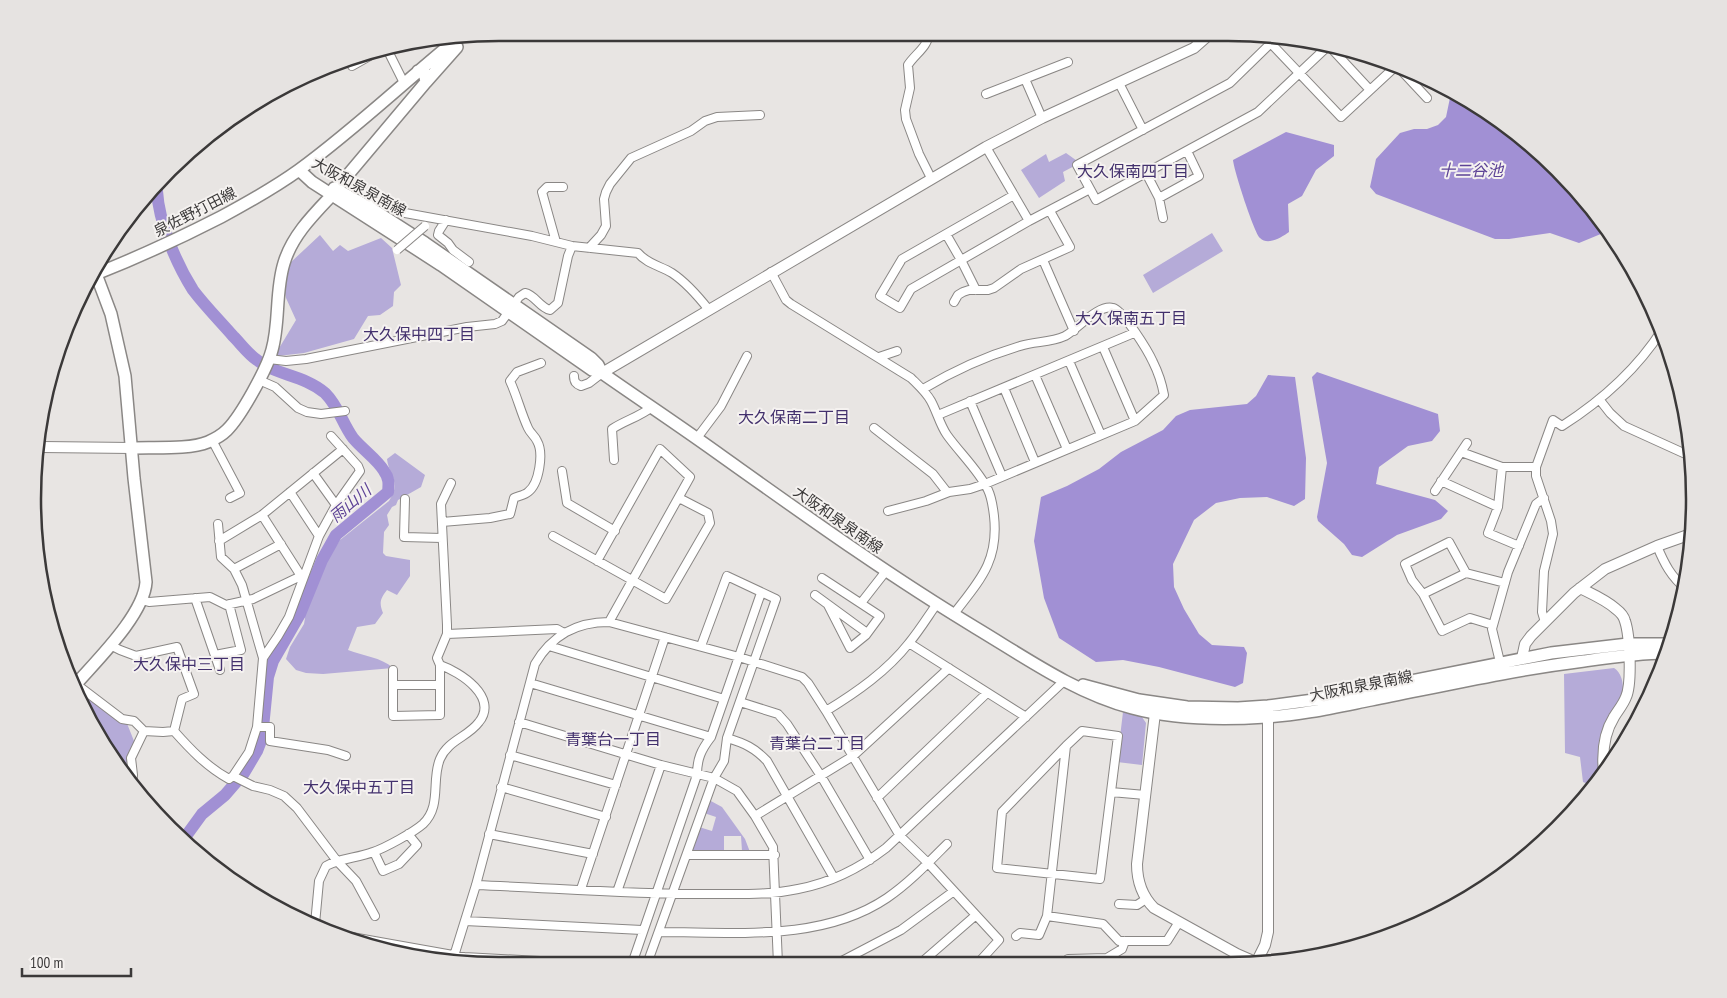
<svg xmlns="http://www.w3.org/2000/svg" width="1727" height="998" viewBox="0 0 1727 998" font-family="'PT Sans Narrow','Noto Sans JP',sans-serif">
<style>
.green{fill:#b5abd8}
.water{fill:#a190d4}
.lines{fill:none;stroke-linecap:round;stroke-linejoin:round}
.river{stroke:#a190d4;stroke-width:12}
.street-casing{stroke:#8a8785;stroke-width:10}
.secondary-casing{stroke:#8a8785;stroke-width:12}
.primary-casing{stroke:#8a8785;stroke-width:14}
.highway-casing{stroke:#8a8785;stroke-width:16}
.street{stroke:#fff;stroke-width:8}
.secondary{stroke:#fff;stroke-width:10}
.primary{stroke:#fff;stroke-width:11}
.highway{stroke:#fff;stroke-width:14}
.street-bridge-casing{stroke:#8a8785;stroke-width:10;stroke-linecap:butt}
.street-bridge{stroke:#fff;stroke-width:8}
.labels{text-anchor:middle;stroke-width:4;stroke-linejoin:round;paint-order:stroke}
.street-label{font-size:15px;fill:#3b3939;stroke:#f5f2f0}
.water-label{font-size:16px;font-style:italic;fill:#5d4396;stroke:#f5f2f0}
.neighbourhood-label{font-size:16px;fill:#43316d;stroke:#f5f2f0}
.rim{fill:none;stroke:#3b3939;stroke-width:2.5}
</style>
<rect width="100%" height="100%" fill="#e8e5e3"/>
<!-- green -->
<path class="green" d="M1066,153L1080,163L1063,172L1065,181L1039,198L1021,170L1046,154L1049,162Z
M1212,233L1223,251L1153,293L1143,275Z
M320,235L333,251L340,245L348,251L381,238L392,248L401,285L394,292L393,306L380,315L368,316L354,339L304,353L278,356V350L296,320L286,298L284,288L290,263Z
M395,453L425,475L421,487L407,495L402,496L400,499L398,500L396,505L392,507L387,515L389,525L384,532L383,553L386,556L410,560V576L397,595L387,590C380,599 379,603 383,613L375,624L357,627L348,650C363,656 381,657 393,668L323,674L306,673L296,670L286,659L290,647L304,624L305,618L303,616L327,560L340,540L389,501C402,481 389,477 387,459Z
M1614,668C1624,674 1624,690 1622,700C1619,713 1607,725 1602,738C1596,753 1604,773 1593,786L1583,782L1580,757L1565,753L1564,674Z
M80,692L126,721L136,746L129,783Z
M1123,712L1142,717L1146,723L1142,765L1117,762Z
M709,800L722,807L745,839L750,852L742,851L741,836H724V851L693,852L691,850L699,827L712,831L716,817L704,813Z"/>
<!-- water -->
<path class="water" d="M1451,93L1487,111L1558,169L1608,231L1579,243L1550,233L1509,239H1495L1376,194L1370,187L1376,159L1400,133L1414,129H1427L1438,125L1446,117Z
M1286,132L1334,145V156L1316,170L1302,196L1288,204L1289,232C1282,237 1268,246 1260,238C1254,232 1234,171 1233,160Z
M1317,372L1438,414L1440,431L1432,441L1408,446L1379,467L1376,484L1435,500L1448,511L1441,519L1397,535L1362,557L1352,555L1344,544L1318,521L1317,517L1327,463L1312,377Z
M1268,375L1295,377L1306,458L1305,499L1294,506L1267,497L1240,498L1216,503L1194,520L1173,564L1174,587L1184,609L1199,634L1212,645L1244,647L1247,653L1243,683L1235,687L1159,667L1123,660L1096,662L1059,638L1044,598L1034,541L1041,497L1067,486L1099,469L1121,452L1163,430L1176,416L1190,410L1247,404L1256,396Z"/>
<g class="lines">
<!-- river -->
<path class="river" d="M157,191C159,223 176,263 193,290C205,306 220,321 233,336C241,344 248,354 257,360C275,375 304,375 325,393C339,407 342,423 353,438C362,449 378,460 384,471C389,478 389,483 388,492L336,535L322,560L300,614L273,661L268,677L262,738L257,751L244,773L225,795L202,814L186,836"/>
<!-- street casing -->
<g class="street-casing">
<path id="street" d="M929,33C928,47 915,54 908,65L910,88L905,110L906,119L919,154L931,178
M1262,34L1341,117L1396,66
M1271,43L1230,83L1077,165L1096,200L1258,112L1327,47
M1331,48L1370,90
M388,51L404,83
M352,66L375,53
M1399,68L1427,98
M1025,79L1042,118
M1119,83L1143,130
M986,94L1068,62
M986,147L1029,221
M1146,173L1159,198L1199,176L1187,151
M1014,195L902,259L880,296L900,308L911,289L1029,221L1090,189
M1159,198L1163,218
M369,207L378,197H383L405,213L532,236L572,246L638,253C647,264 661,266 672,273C687,283 698,296 709,310
M446,220L439,231L438,235L448,243L453,250L469,262
M946,234L961,260L976,290
M556,242L542,192L547,187H563
M589,248L601,235L606,226L604,199L606,192L610,184L631,158L691,131L705,121L717,117L760,115
M1043,260L1074,331
M771,272L786,300L791,304L911,378C918,385 926,392 931,401C937,412 940,425 947,435C959,452 980,472 988,490C992,498 993,508 994,516C999,562 979,581 953,615
M954,302L958,295L963,292L969,290H988L994,288L1021,269L1070,247L1050,211
M1103,347L1135,421
M879,357L897,351
M269,359L286,361L306,359L467,327L495,324L502,321L519,297L525,293C535,295 539,307 550,310L558,303L568,256L572,246
M1069,361L1101,435
M1035,375L1067,449
M574,376C574,382 576,384 581,386L589,383L602,373
M259,380L275,387L298,408L307,412L321,414L345,411
M1004,388L1035,462
M1599,399L1610,413L1624,426L1690,456
M970,401L1002,476
M938,415L1134,333
M874,428L933,474L947,492
M697,438L721,406L747,356
M212,440L240,493L230,498
M1461,452L1502,467H1536
M614,460L612,429C626,420 639,417 652,407
M1502,467L1498,507L1488,533L1519,546
M562,471L567,503L615,531
M313,473L336,505
M1441,481L1498,507
M1435,491L1467,443
M290,492L319,536
M405,499L404,537L442,538
M888,511L926,501L949,492L970,489L985,484L1135,421L1164,395C1162,384 1158,372 1153,362C1148,351 1123,310 1113,308C1098,304 1078,329 1065,336C1050,343 1035,341 1020,346C986,356 953,371 923,389
M262,515L301,576L303,577
M442,522L490,518L510,514L514,498C518,496 525,495 528,492C539,484 544,453 537,441C535,436 530,433 528,428C521,413 517,396 510,381L517,372L541,363
M218,524L221,557L234,569L242,585L263,658
M553,536L666,599L710,523L708,513L679,498
M219,541L262,515L343,449
M1657,546C1664,563 1671,577 1686,589
M597,561L660,449L690,477L609,622
M234,569L281,544
M1466,573L1423,594L1442,631L1470,618L1493,625
M822,578L880,616L866,635L850,648L828,605
M1423,594L1412,580L1405,564L1449,542L1466,573L1505,583
M815,595L867,633
M195,598L220,670
M142,600L149,602L210,597L226,605L253,599L301,576
M861,603L886,571
M1545,622L1542,612L1544,571L1553,534L1551,521L1536,476V467L1553,420L1562,426C1601,401 1637,369 1662,330
M447,634L557,629L564,633
M909,643L1026,717
M110,645L120,650L136,656L177,647L194,694L182,699L174,731
M549,646L724,699
M215,655L241,650L229,604
M1500,662L1492,629L1508,572L1536,504L1544,498
M393,670V716L440,715V665L437,658L447,634V625L441,504L451,483
M530,683L711,737
M76,684L122,719L134,721L144,731L163,732L174,731
M393,685H440
M740,702L778,714L787,724L821,776L870,860
M826,711C857,692 887,671 909,643C919,631 927,618 936,605
M519,722L661,765L714,778L737,791L755,816L773,847L778,964
M257,727H270V741L328,750L346,756
M174,731C190,749 207,767 229,779L233,776L253,786L270,790L284,796L297,808L337,861L356,881L375,916
M727,738C744,743 755,748 767,761L834,878
M1066,746L1082,731L1118,736L1100,879L997,868L1002,812L1066,746L1047,916L1103,924L1119,941H1167L1179,922
M510,755L616,785
M233,776L249,752L257,727L263,658L278,636L289,617L319,536L336,505L360,471L358,466L331,436
M132,786L133,775L131,758L144,731
M501,787L606,817
M1111,792L1145,795
M877,798L987,693
M755,816L853,756L949,668
M489,834L593,854
M374,852L383,871L399,864L417,845L408,834
M687,855H775
M476,885C555,888 635,895 715,894C742,894 770,895 798,889C830,883 860,868 886,848L1065,680
M581,889L665,637
M617,892L661,765
M1119,904L1137,905L1146,899
M465,921L642,930
M315,924L319,881L326,866C340,858 358,858 373,852C385,848 414,832 423,824C442,806 431,780 440,759C448,740 468,737 479,722C499,697 460,672 440,665
M660,932C734,932 822,942 887,898C909,883 928,863 947,844
M335,934L464,957L596,964
M1016,936L1020,933L1039,935L1047,916
M454,956L476,885L535,664C552,635 576,622 609,622L739,657L802,677L808,683L826,711L900,836L928,863L999,940L979,962L861,964L838,963
M1068,959L1107,958L1122,949L1125,941
M922,962L976,915
M632,964L697,775C697,759 701,750 711,737L761,593
M647,964L714,778L724,761L727,738L776,599L727,576L701,646
M808,964L838,963L901,930L954,891"/>
</g>
<!-- secondary casing -->
<g class="secondary-casing">
<path id="secondary" d="M602,373L986,147L1042,118L1194,48L1211,33
M42,447L132,448
M1580,588C1592,594 1606,600 1616,609C1620,612 1624,617 1625,621C1630,636 1632,684 1626,697C1623,705 1618,710 1614,717C1604,733 1602,754 1604,773
M1522,658L1525,644L1531,636L1574,593L1605,569L1657,546L1691,534
M1155,713L1137,864C1137,881 1142,896 1154,908L1237,954L1260,964
M1256,963L1265,945L1268,932V709"/>
</g>
<!-- primary casing -->
<g class="primary-casing">
<path id="primary" d="M426,82L457,47
M299,170L312,182L441,265L592,370L602,373C642,401 683,428 723,457C806,516 888,575 976,628C1026,658 1075,693 1132,708C1176,720 1222,720 1266,717C1301,715 1336,707 1371,700C1442,686 1512,670 1584,661C1612,657 1639,653 1666,653
M334,188L369,207L425,243L591,358L598,365L602,373
M336,189L426,82L424,72L418,71
M132,448C154,447 189,450 208,442C215,439 222,435 227,430C241,416 267,369 272,350C280,322 275,292 284,263C292,236 313,215 332,195
M76,684C98,659 144,614 146,582L134,478L125,376L111,314L96,274C139,257 180,238 221,217C247,203 274,188 299,170C354,130 404,82 457,39
M1083,685L1139,700L1187,707L1238,708L1268,706L1321,699L1551,653L1628,644H1669"/>
</g>
<!-- highway casing -->
<g class="highway-casing">
<path id="highway" d="M96,274V273"/>
</g>
<!-- street -->
<use href="#street" class="street"/>
<!-- secondary -->
<use href="#secondary" class="secondary"/>
<!-- primary -->
<use href="#primary" class="primary"/>
<!-- highway -->
<use href="#highway" class="highway"/>
<!-- street-bridge casing -->
<g class="street-bridge-casing">
<path id="street-bridge" d="M397,250L425,226"/>
</g>
<!-- street-bridge -->
<use href="#street-bridge" class="street-bridge"/>
</g>
<g class="labels">
<!-- street labels -->
<g class="street-label">
<text transform="translate(359 187) rotate(29)" y="5">大阪和泉泉南線</text>
<text transform="translate(195 212) rotate(-27)" y="5">泉佐野打田線</text>
<text transform="translate(838 520) rotate(35)" y="5">大阪和泉泉南線</text>
<text transform="translate(1361 686) rotate(-11)" y="5">大阪和泉泉南線</text>
</g>
<!-- water labels -->
<g class="water-label">
<text x="1471" y="176">十二谷池</text>
<text transform="translate(350 503) rotate(-40)" y="6">雨山川</text>
</g>
<!-- neighbourhood labels -->
<g class="neighbourhood-label">
<text x="1133" y="177">大久保南四丁目</text>
<text x="1131" y="324">大久保南五丁目</text>
<text x="419" y="340">大久保中四丁目</text>
<text x="794" y="423">大久保南二丁目</text>
<text x="189" y="670">大久保中三丁目</text>
<text x="613" y="745">青葉台一丁目</text>
<text x="817" y="749">青葉台二丁目</text>
<text x="359" y="793">大久保中五丁目</text>
</g>
</g>
<!-- crop -->
<path d="M0 0H1727V998H0ZM499 41H1228A458 458 0 0 1 1686 499V499A458 458 0 0 1 1228 957H499A458 458 0 0 1 41 499V499A458 458 0 0 1 499 41Z" fill="#e6e3e1" fill-rule="evenodd"/>
<path class="rim" d="M499 41H1228A458 458 0 0 1 1686 499V499A458 458 0 0 1 1228 957H499A458 458 0 0 1 41 499V499A458 458 0 0 1 499 41Z"/>
<!-- scale -->
<path d="M22 968v8h109v-8" fill="none" stroke="#3b3939" stroke-width="2.5"/>
<text x="30" y="968" font-size="15" fill="#3b3939" stroke="#f5f2f0" stroke-width="4" paint-order="stroke">100 m</text>
</svg>
